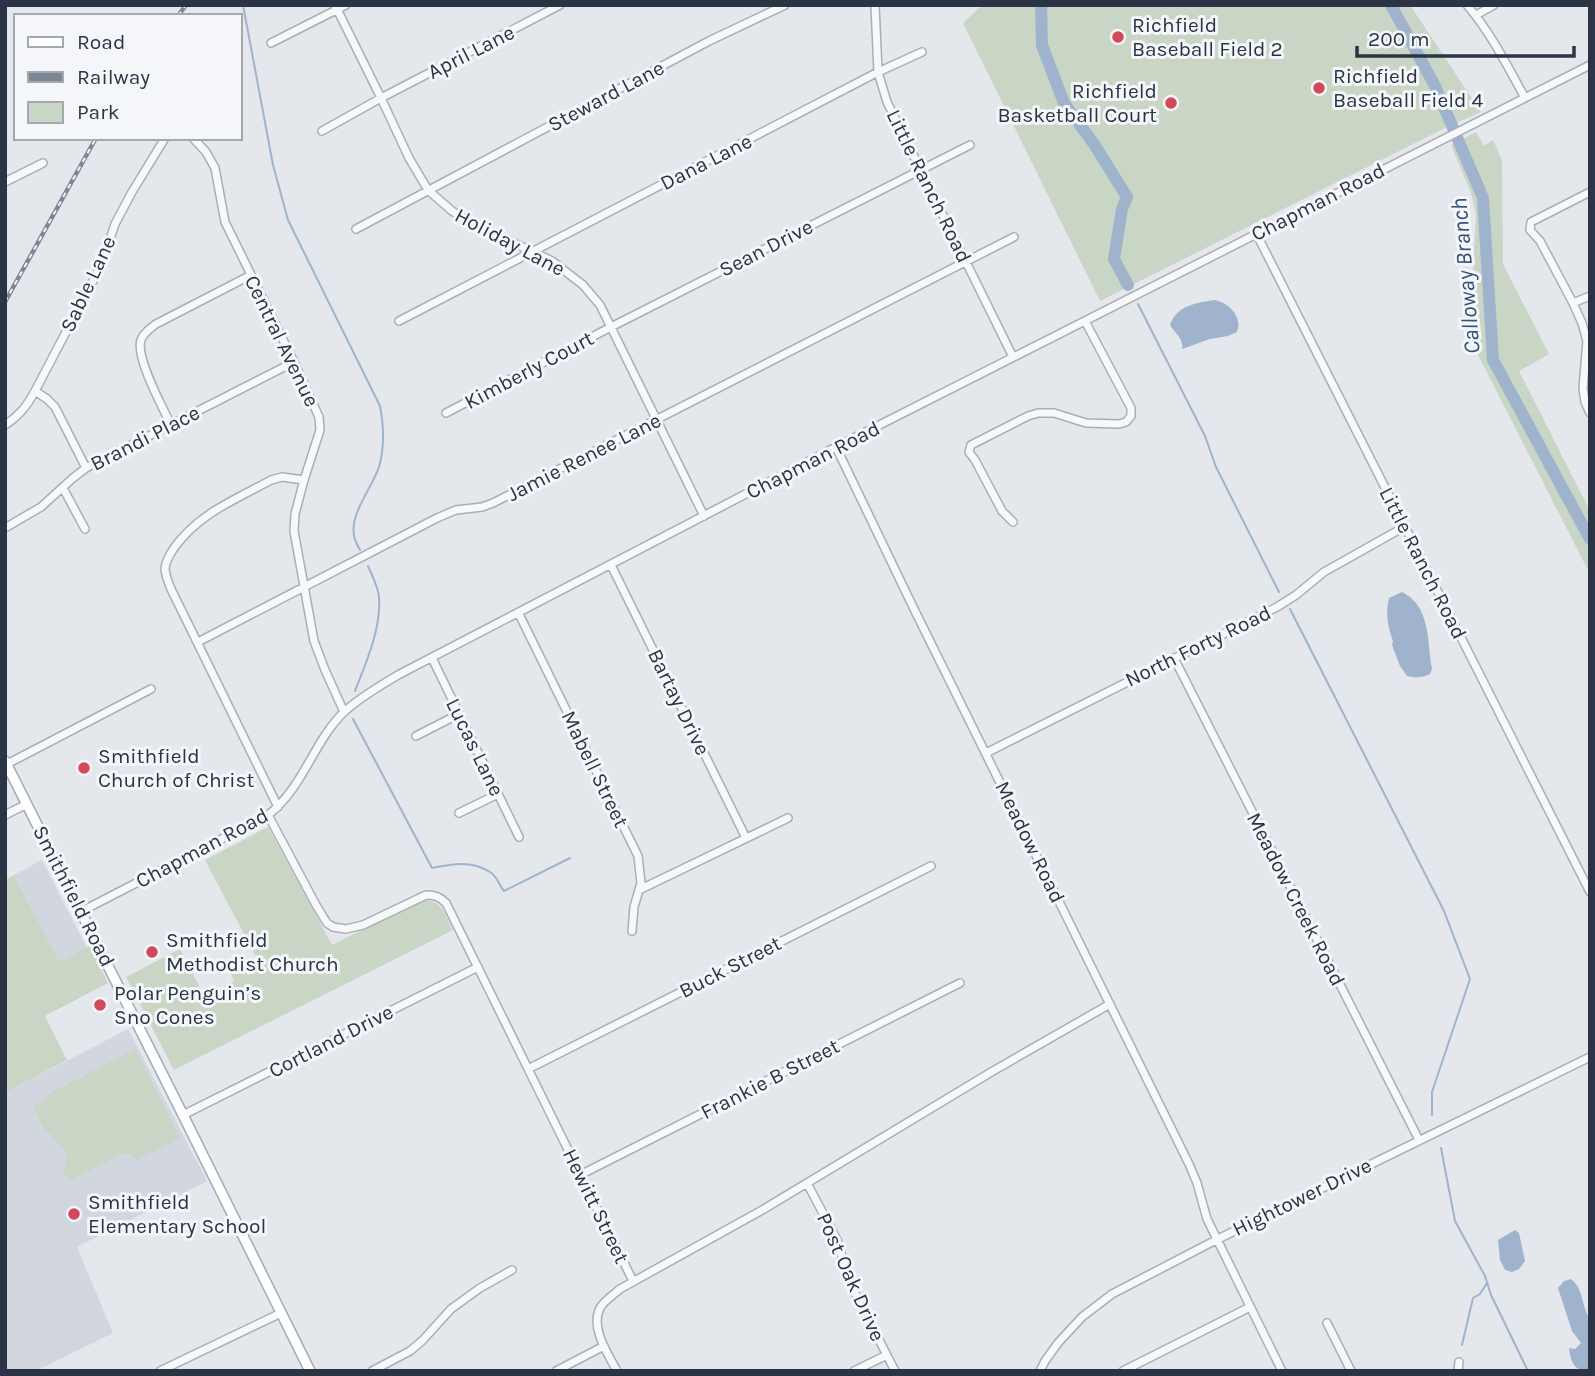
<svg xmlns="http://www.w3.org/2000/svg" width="1595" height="1376" viewBox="0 0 1595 1376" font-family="Karla,sans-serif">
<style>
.built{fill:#d2d6de}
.green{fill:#c9d6c5}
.water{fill:#9fb4cc}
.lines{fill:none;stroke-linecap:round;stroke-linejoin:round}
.stream{stroke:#9fb4cc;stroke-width:2}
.river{stroke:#9fb4cc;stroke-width:12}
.minor-casing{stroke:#a9aeb7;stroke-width:10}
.major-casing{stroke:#a3abb8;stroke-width:12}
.minor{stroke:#f7f8fa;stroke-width:7}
.major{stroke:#fff;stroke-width:9}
.rail-casing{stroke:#7d8696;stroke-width:4.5}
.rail{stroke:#f4f6f9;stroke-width:2;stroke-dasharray:5;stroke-linecap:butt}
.poi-dot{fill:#d1495b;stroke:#f4f6f9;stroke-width:2.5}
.labels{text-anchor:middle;stroke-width:6;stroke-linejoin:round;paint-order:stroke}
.poi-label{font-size:21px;fill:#2b3445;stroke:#f4f6f9;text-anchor:start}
.street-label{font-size:21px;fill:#2b3445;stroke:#f4f6f9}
.water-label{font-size:23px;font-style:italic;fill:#34527a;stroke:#f4f6f9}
</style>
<rect width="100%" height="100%" fill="#e4e7ec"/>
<!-- built -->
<path class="built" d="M42,860L87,948L59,963L14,875Z
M128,1029L207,1181L77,1247L113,1333L36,1371H5V1093Z"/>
<!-- green -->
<path class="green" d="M982,5H1410L1481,112L1443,129L1100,301L963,23Z
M1476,132L1484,146L1493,140L1502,160L1503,264L1549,354L1519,371L1590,511V574L1478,355L1472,290L1476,215L1471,193L1451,145Z
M268,827L332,945L420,901C442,898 444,913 453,930L174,1070L126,977L180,949L205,997L234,981L231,974L244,967L248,975L262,968L205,860Z
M14,875L59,962L90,946L108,983L45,1016L67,1060L5,1093V880Z
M135,1049L180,1138L137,1160L132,1154L125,1153L69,1181L63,1171C74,1151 60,1148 51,1134L63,1127L57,1117L62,1127L47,1134L33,1107L48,1099L47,1095Z"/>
<!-- water -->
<path class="water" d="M1215,300C1229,303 1243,317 1237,332L1228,336L1210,339L1182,349C1184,339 1175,333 1170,325C1177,305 1196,303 1215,300Z
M1402,592C1431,606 1427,642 1432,669L1430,674C1422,678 1416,678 1407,676L1400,666L1392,645L1393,641C1388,626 1385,615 1389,598Z
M1515,1230L1519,1233L1525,1261L1519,1269L1512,1272L1505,1270L1500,1260L1498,1240Z
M1571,1279C1584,1289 1581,1306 1590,1319V1371C1574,1371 1571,1363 1569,1348L1575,1349L1581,1343L1572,1331L1558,1288L1564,1281Z"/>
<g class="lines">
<!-- stream -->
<path class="stream" d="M243,5L273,165L288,220L380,406C384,427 385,446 379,467C372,488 350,513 354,535C354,540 358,546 360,550
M1138,304L1205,436L1216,467L1279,592
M1290,609L1444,911L1470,979L1432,1092V1115
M355,691C366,662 381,630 379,598C379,588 372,576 368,566
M353,719L432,868C452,864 471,860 490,872C497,876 499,885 504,891L570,858
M1441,1148L1455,1221L1485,1276L1491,1295L1528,1371
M1462,1345L1473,1298L1480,1294L1487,1283"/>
<!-- river -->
<path class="river" d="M1041,5L1042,45L1064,103L1094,144L1127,197L1122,209L1114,259L1128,285
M1391,5L1435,86L1483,198L1493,360L1590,539"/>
<!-- minor casing -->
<g class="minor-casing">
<path id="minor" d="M335,5L381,98L409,158L428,190L452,211L470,222L552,261L583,285L600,305L704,516
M875,5L878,72L887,102L1013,357
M1467,5C1491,33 1508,67 1525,98
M1476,15L1494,5
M271,43L346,5
M322,131L381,98L560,5
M193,138L206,152L215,168L225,222L294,362L319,417L320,430L304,480L295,514L294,531L314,641L325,670L344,712
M5,182L43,163
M1590,192L1531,222L1530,230L1540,241L1573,303L1582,323L1587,341L1583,388L1585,402L1590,413
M356,229L709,41L785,5
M1256,233L1590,892
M1573,303L1590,296
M399,321L878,72L922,52
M35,391L47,399L55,407L86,468
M446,413L611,327L970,145
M5,425C19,416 27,406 35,391L97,273L106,251L115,224L132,192L165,138
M171,425C163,408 135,357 141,340C143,333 151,328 156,324L251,275
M836,447L914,609L1189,1164L1197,1183L1207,1219L1282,1371
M63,488L85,529
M1013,522L1002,511L975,460L969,452L971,445L1028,416L1038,413H1054L1086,423L1119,424L1126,422L1131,416V408L1085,321
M5,528L41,507L73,478L86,468L294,362
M611,565L746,838
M519,614L638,856L641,883L634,907L632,931
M198,642L437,518L456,510L482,507L493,503L1014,237
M432,658L519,837
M1174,658L1419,1140
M416,736L459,714
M986,753L1277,607L1296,595L1324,572L1404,527
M7,764L151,689
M278,807L171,589C168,582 165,575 165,568C166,560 170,554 174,548C199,513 235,500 271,480L282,477L304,480
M459,813L498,794
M5,815L27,804
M268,815L316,905L327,923L333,927L346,929L363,925L426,895C435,895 440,897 446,903L633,1281
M639,890L788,818
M82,911L268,815C304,787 313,742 344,712C360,697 380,686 398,675L836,447L1590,65
M528,1069L931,866
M183,1115L478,967
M580,1175L960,983
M807,1183L837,1240L851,1285L895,1371
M1327,1323L1351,1371
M160,1371L281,1313
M372,1371L410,1351L422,1341L451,1309L480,1288L512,1270
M556,1371L604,1346
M617,1371C608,1354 590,1328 600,1308C604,1301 613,1295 620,1289L764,1209L993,1071L1110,1004
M854,1371L887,1355
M1040,1371L1045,1361L1058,1343L1082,1317L1112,1294L1216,1240L1590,1057
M1123,1371L1250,1307
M1458,1371L1459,1362"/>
</g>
<!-- major casing -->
<g class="major-casing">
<path id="major" d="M5,761L183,1115L310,1371"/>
</g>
<!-- minor -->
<use href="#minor" class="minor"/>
<!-- major -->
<use href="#major" class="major"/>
<!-- rail casing -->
<g class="rail-casing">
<path id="rail" d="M178,16L186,5
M5,302L96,138"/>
</g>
<!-- rail -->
<use href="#rail" class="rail"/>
</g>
<!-- markers -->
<g class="poi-dot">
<circle cx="1118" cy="37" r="7"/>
<circle cx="1319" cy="88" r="7"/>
<circle cx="1171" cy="103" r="7"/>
<circle cx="84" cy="768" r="7"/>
<circle cx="152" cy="952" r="7"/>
<circle cx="100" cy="1005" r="7"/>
<circle cx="74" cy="1214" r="7"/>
</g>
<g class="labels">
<!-- poi labels -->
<g class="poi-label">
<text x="1132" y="32">Richfield<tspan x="1132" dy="24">Baseball Field 2</tspan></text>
<text x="1333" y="83">Richfield<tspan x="1333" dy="24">Baseball Field 4</tspan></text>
<text x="1157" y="98" text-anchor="end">Richfield<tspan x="1157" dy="24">Basketball Court</tspan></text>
<text x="98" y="763">Smithfield<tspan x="98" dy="24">Church of Christ</tspan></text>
<text x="166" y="947">Smithfield<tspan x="166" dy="24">Methodist Church</tspan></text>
<text x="114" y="1000">Polar Penguin’s<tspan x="114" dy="24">Sno Cones</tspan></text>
<text x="88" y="1209">Smithfield<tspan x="88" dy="24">Elementary School</tspan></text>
</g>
<!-- street labels -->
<g class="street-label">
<text transform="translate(471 52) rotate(-27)" y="7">April Lane</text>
<text transform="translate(606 96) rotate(-28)" y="7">Steward Lane</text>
<text transform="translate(706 162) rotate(-27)" y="7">Dana Lane</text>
<text transform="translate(929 186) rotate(64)" y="7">Little Ranch Road</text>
<text transform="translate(1318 202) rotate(-27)" y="7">Chapman Road</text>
<text transform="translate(510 242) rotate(28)" y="7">Holiday Lane</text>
<text transform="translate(766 248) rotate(-27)" y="7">Sean Drive</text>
<text transform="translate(88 284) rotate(-65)" y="7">Sable Lane</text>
<text transform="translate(282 341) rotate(64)" y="7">Central Avenue</text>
<text transform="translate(529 370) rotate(-28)" y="7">Kimberly Court</text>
<text transform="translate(145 438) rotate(-27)" y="7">Brandi Place</text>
<text transform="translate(584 457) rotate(-27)" y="7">Jamie Renee Lane</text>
<text transform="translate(813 460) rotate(-27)" y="7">Chapman Road</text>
<text transform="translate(1423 563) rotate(63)" y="7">Little Ranch Road</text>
<text transform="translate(1198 646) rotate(-26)" y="7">North Forty Road</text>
<text transform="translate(679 702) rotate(64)" y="7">Bartay Drive</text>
<text transform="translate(475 747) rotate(64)" y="7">Lucas Lane</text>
<text transform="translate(595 769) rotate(64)" y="7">Mabell Street</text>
<text transform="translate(1030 842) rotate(64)" y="7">Meadow Road</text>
<text transform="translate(202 848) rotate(-28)" y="7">Chapman Road</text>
<text transform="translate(74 896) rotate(63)" y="7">Smithfield Road</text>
<text transform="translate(1296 899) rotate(63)" y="7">Meadow Creek Road</text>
<text transform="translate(730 967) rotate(-27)" y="7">Buck Street</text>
<text transform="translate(331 1041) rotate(-27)" y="7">Cortland Drive</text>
<text transform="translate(770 1079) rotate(-27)" y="7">Frankie B Street</text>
<text transform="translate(1302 1197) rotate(-26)" y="7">Hightower Drive</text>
<text transform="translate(596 1206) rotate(64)" y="7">Hewitt Street</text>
<text transform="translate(851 1277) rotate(66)" y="7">Post Oak Drive</text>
</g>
<!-- water labels -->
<g class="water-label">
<text transform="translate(1465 276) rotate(-95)" y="8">Calloway Branch</text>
</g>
</g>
<!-- border -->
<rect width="1595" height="1376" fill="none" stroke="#2b3445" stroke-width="14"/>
<!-- legend -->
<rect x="14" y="14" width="228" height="126" fill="#f4f6f9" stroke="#a4a8b1" stroke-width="2"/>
<rect x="28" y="37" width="35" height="10" fill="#ffffff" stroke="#a4a8b1" stroke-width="2"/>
<text x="77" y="49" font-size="21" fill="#2b3445">Road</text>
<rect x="28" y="72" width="35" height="10" fill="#7d8696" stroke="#a4a8b1" stroke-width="2"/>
<text x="77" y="84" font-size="21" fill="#2b3445">Railway</text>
<rect x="28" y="102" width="35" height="21" fill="#c9d6c5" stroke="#a4a8b1" stroke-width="2"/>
<text x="77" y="119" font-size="21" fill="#2b3445">Park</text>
<!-- scale -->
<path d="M1357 46v10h217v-10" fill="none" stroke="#2b3445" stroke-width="3.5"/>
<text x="1368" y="46" font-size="21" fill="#2b3445" stroke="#f4f6f9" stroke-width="5" paint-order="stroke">200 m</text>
</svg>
